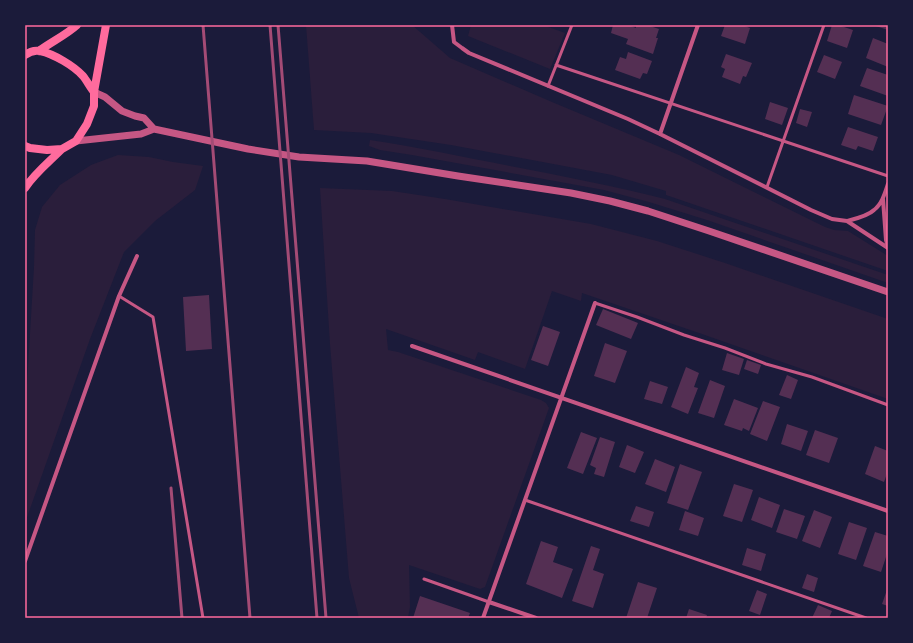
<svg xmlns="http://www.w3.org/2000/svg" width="913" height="643" viewBox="0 0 913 643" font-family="'Fira Sans',sans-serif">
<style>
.green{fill:#2a1e3b}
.building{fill:#542f53}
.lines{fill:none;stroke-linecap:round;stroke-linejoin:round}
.service{stroke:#c65784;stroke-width:3}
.minor{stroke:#c65784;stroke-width:4}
.tertiary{stroke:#c65784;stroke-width:7}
.secondary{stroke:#ff6b9d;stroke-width:8}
.rail{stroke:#a44b75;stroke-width:3}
.neatline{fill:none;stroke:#ff6b9d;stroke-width:1.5}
</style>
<rect width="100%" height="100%" fill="#1b1b3a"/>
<!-- green -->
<path class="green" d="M306,25H412L450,58L552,102L679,155L825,227L834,230L848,231L888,256V271L666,195V191L612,175L451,145L371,133L314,130Z
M471,25H543L565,33L550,69L468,36Z
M370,140C417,147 464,157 510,166C562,176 614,186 665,199L888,275V283L707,220L649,202L604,190L412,155L380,150L369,146Z
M118,155L149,157L173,162L203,166L195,190L155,221L124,252L90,339L25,523V417L34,267L35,230L42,207L60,185L91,165Z
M320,188L392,191L445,199L591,224L657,241L725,263L888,319V399L702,334L582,293L581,301L552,291L525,369L478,352L475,360L386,329L388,350L398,352L541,400L546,403L549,408L485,587L480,589L409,565L410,607L408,618H359L349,578L330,344Z"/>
<!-- building -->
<path class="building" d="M613,25H628L636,28V25H647L659,29L656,38H658L653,54L626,44L628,39L611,33Z
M725,25H742L750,28L745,44L721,36Z
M832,25H838L853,30L847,48L827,41Z
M873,25H888V30Z
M873,38L888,44V67L866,58Z
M628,52L652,61L647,74L643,73L640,79L615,70L620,57L626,59Z
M726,54L752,63L746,77L743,76L740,84L722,77L725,69L721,67Z
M824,55L842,62L835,79L817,72Z
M867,68L888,75V96L860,86Z
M854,95L888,106L881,125L848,114Z
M770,102L788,108L782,125L765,119Z
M800,109L812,112L807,127L796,123Z
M848,127L878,137L873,151L858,146L856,150L841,145Z
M209,295L212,349L186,351L183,297Z
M603,309L638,323L631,339L596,325Z
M543,326L560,332L548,366L531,360Z
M605,343L627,351L615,383L594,376Z
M727,353L744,359L739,375L722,370Z
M747,360L761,365L758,374L744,369Z
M686,367L699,373L694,387L698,388L688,414L671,407Z
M787,375L798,380L791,399L779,395Z
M710,380L725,386L714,418L698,413Z
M650,381L668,387L662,404L644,399Z
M734,399L758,408L749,431L743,428L742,431L724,425Z
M763,401L780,407L767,441L750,434Z
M787,424L808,431L801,451L781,444Z
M815,430L838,438L829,463L806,455Z
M581,432L597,438L583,474L567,468Z
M600,437L615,442L604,477L594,474L596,468L590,465Z
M627,445L644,452L635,473L619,467Z
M875,446L888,451V471L884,482L865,474Z
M655,459L675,467L666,492L645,484Z
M680,464L702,472L688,510L667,503Z
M734,484L753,490L742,522L723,516Z
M759,497L780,505L772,528L751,520Z
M636,506L654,512L649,527L630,521Z
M784,509L805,516L797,539L776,532Z
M814,510L832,517L820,548L802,541Z
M685,511L704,518L698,536L679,530Z
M849,522L867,528L856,560L838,554Z
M875,532L888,536V551L881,572L863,566Z
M541,541L558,547L553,562L573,569L562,598L526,584Z
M591,546L600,549L593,570L604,574L593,608L572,601Z
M747,548L766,554L761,571L742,565Z
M807,574L818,578L814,592L802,588Z
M638,582L657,588L647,618H626Z
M757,590L767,594L760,615L749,611Z
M887,590H888V606L882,604Z
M420,596L470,613L468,618H413Z
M818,605L832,611L829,618H812Z
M689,609L707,615L706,618H686Z"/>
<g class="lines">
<!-- service -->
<path class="service" d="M556,65L888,176
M548,86L572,25
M767,187L824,25
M119,296L153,317L203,618
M595,303L637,317L684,335L725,348L766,364L812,377L888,405
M525,500L866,618
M424,579L489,602"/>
<!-- minor -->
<path class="minor" d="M452,25L454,42L462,48L469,53L628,119L660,134L811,210L832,219L847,221L888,248
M660,134L698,25
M883,199L886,240L888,247
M847,221C855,219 868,216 874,210C882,204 885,193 888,184
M412,346L888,511
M25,561L119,296L137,256
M489,602L536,618
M483,618L595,303"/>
<!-- tertiary -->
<path class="tertiary" d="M94,92L105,97L122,111L135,116L144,118L154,129
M76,141L141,134L154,129L248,149L299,157L367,161L458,176L571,193L610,201L648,211L709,231L888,292"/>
<!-- secondary -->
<path class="secondary" d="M39,51C51,42 66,35 77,25
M25,55C29,52 35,50 40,51C54,54 74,66 83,76C87,81 90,87 94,92
M25,146L30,148L47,150L62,149L76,141L87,124L94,106V92L106,25
M25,188C35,173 49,162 62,149"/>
<!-- rail -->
<path class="rail" d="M203,25L250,618
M270,25L317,618
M278,25L326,618
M171,488L182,618"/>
</g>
<!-- border -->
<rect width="913" height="643" fill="none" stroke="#1b1b3a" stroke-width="52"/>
<rect x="26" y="26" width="861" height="591" class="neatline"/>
</svg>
